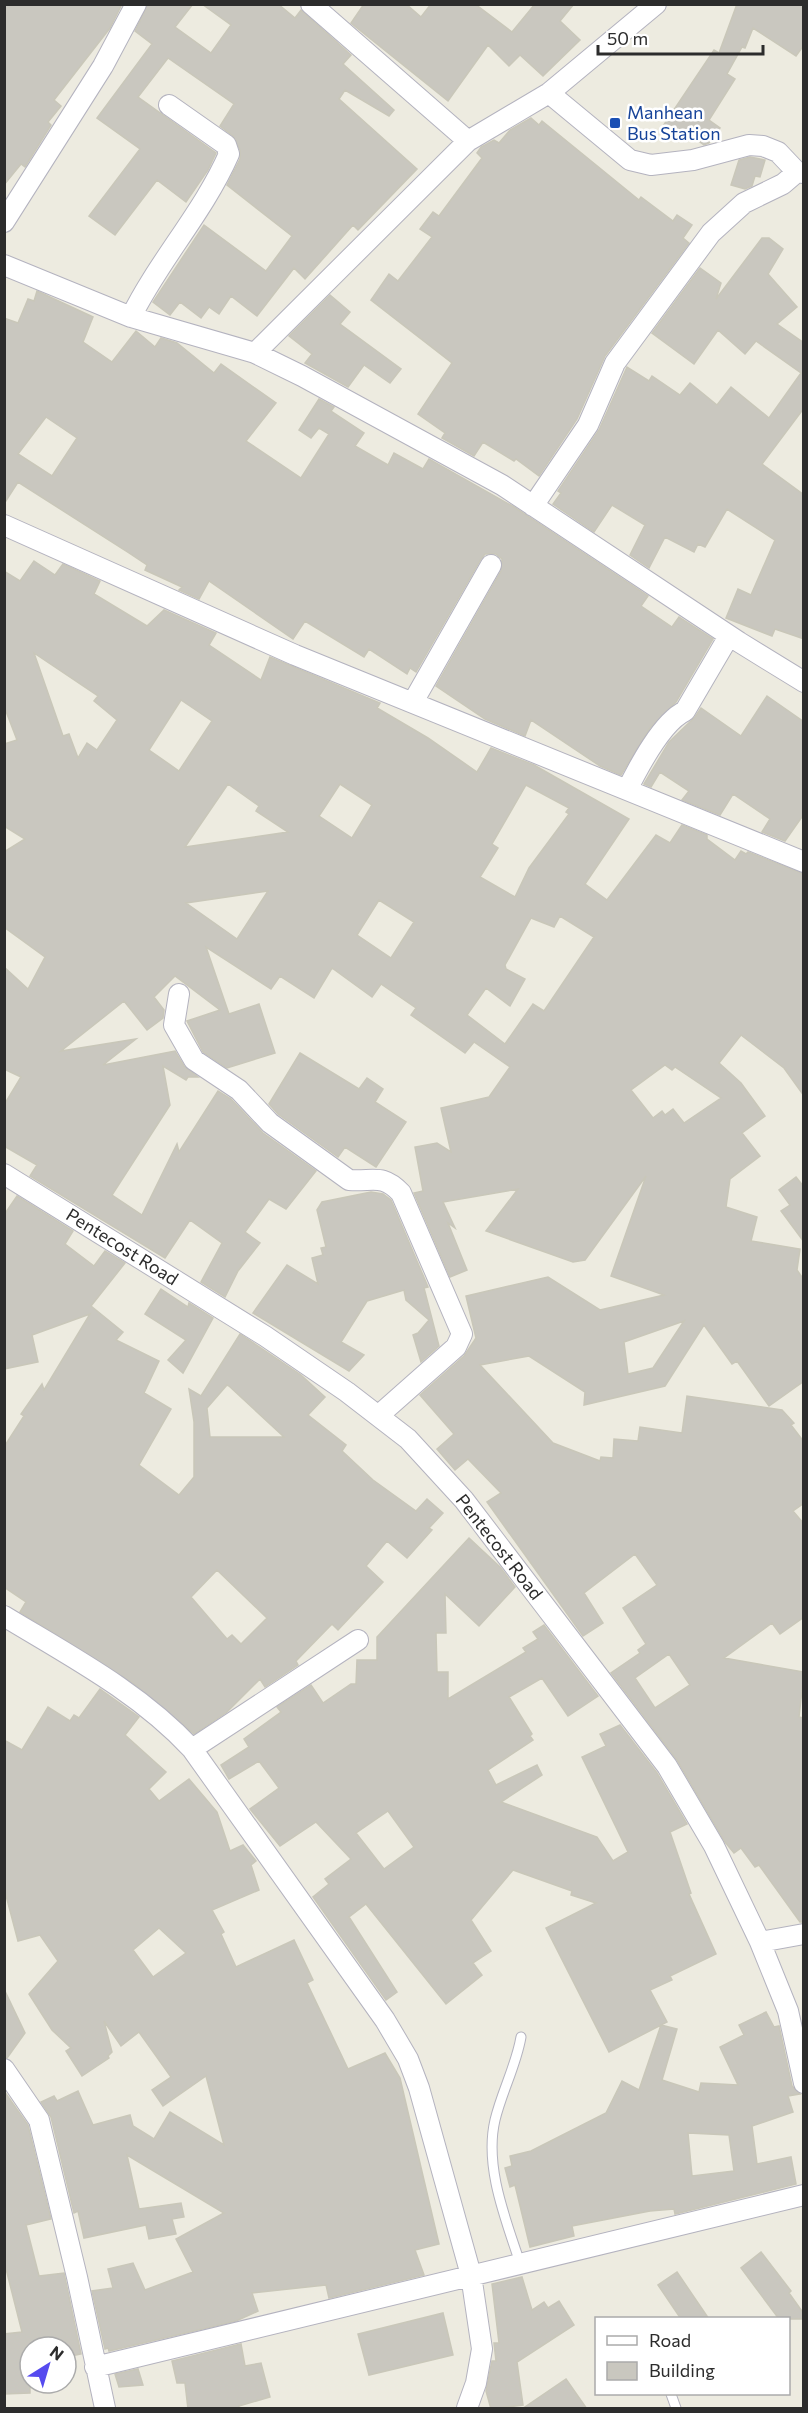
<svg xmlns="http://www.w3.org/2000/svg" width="808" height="2413" viewBox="0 0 808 2413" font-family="Commissioner,sans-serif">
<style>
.building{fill:#c9c7bf;stroke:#c9c7b9;stroke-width:1.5;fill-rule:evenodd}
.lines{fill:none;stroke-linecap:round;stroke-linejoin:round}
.service-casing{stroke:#b4b3bf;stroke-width:11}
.minor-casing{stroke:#b4b3bf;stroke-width:22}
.service{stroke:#fff;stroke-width:9}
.minor{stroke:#fff;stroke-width:20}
.transit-dot{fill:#1a4fb4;stroke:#fff;stroke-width:2}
.labels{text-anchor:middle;stroke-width:5;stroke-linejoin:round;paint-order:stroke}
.transit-label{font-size:18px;fill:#164399;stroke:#fff;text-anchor:start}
.street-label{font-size:18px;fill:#2c2c2c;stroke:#fff}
</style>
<rect width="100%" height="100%" fill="#edebe0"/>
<!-- building -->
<path class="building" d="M4,4H122L110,28L54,100L61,106L48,122L51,125L25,167L21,164L4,185Z
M148,4H193L175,27L211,53L231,25L202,4H278L295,18L301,10L351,55L343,64L394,110L389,116L345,90L339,99L417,169L358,230L353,225L305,279L294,268L257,316L231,296L219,314L209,307L201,318L180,302L170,315L153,302L204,225L266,271L292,236L227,185L240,159V150L233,136L220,126L234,104L168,58L138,97L216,153L208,170L186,202L157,180L115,235L89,216L140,149L97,118L152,44L135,31Z
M364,4H406L421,17L431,4H475L512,32L535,4H574L560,21L580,40L543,76L520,55L509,66L488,45L448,101L351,23Z
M737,4H804V45L796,56L753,28L745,48L742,47L727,74L735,79L709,120L720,128L709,143L704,145L683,130L676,140L661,129L714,50L719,53Z
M531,118L539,125L542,121L639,200L641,197L673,221L677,215L692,225L683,238L689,243L605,356L577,419L539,476L516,459L514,461L483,442L474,456L442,438L445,433L418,414L452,363L371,300L389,274L398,281L432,237L420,229L433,212L439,216L482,158L477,153L481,147L494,140L499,143L510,130Z
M750,157L765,160L760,177L755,176L752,186L745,189L731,185L739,160Z
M762,238H769L783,249L768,274L797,307L777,324L804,343V408L762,464L804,495V639L775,629L772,636L726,618L738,589L751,595L775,540L727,509L705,547L698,544L694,552L665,537L649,568L630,555L645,525L612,505L594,532L553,504L561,493L558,491L599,430L627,367L649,381L652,376L680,395L690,383L717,405L731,387L769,418L801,373L756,341L745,354L718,330L694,364L652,333L700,268L721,283L716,299Z
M37,291L93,317L83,342L112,362L136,331L155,347L161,338L177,343L214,373L221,364L276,403L246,441L301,478L329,434L319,428L311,438L299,430L319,399L334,407L331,411L364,433L355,446L388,465L394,453L423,469L429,459L514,507L648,596L641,606L672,627L679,617L713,639L676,702L650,728L621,775L600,766L531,720L525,736L485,719L436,686L501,571L502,559L496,554H485L481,559L416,672L410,668L407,674L369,649L364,657L305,621L293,639L209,581L199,599L179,590L182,587L145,570L147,565L129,553L18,482L4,504V318L18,323L28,299L34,301ZM46,417L77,438L52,476L18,454Z
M330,295L350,312L340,324L401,369L390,383L364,365L348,387L305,363L312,354L289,336Z
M34,561L55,575L63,564L100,581L94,594L147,626L164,610L216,633L209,645L261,680L270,657L380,703L377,708L428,738L477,772L491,748L534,765L629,819L585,884L607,900L656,835L670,843L682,825L707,835V839L735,860L741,851L746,854L748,852L804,874V1096L784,1068L741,1035L719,1063L741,1083L765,1116L742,1133L760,1156L730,1179L726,1207L757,1217L751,1241L800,1249L797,1270L804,1280V1381L769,1406L737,1361L732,1364L704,1325L665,1386L584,1405L585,1392L529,1356L480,1365L553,1443L600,1461L601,1457L613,1458L614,1439L638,1441L640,1427L682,1433L687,1396L782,1410L794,1423L791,1425L804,1442V1503L793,1511L804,1524V1617L780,1634L772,1623L724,1658L804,1672L799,1717L804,1718V1922H800L759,1865L755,1867L741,1848L734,1853L725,1842L677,1760L611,1673L640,1653L638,1650L646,1644L623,1608L657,1585L635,1554L584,1593L603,1623L583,1636L487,1502L501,1493L468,1459L455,1470L437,1449L454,1434L420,1395L464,1356L476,1338L466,1296L548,1277L600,1310L664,1295L611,1276L646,1176L585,1260L573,1262L486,1231L518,1189L443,1202L455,1228L448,1223L467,1270L450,1277L414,1193L423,1191L415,1147L437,1143L451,1152L441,1108L489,1097L510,1067L474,1042L465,1053L411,1015L416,1008L381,984L372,997L332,968L314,998L280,976L271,989L206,947L229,1014L259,1004L275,1053L227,1068L203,1052L187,1021L220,1010L175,976L154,997L164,1010L163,1018L147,1030L124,1001L61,1051L136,1039L103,1065L175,1051L184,1066L198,1077H188L186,1080L163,1066L170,1105L112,1195L142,1215L177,1144L179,1152L218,1091L231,1099L263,1133L316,1171L286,1209L269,1199L245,1232L260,1243L238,1271L225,1297L201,1282L222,1243L190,1220L165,1258L30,1176L37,1165L4,1146V1105L21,1077L4,1069V967L28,989L45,957L4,927V852L25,839L4,826V744L17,740L4,706V571L20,581ZM34,653L98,696L94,701L117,720L97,750L87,743L78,758L69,734L63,736ZM181,700L212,721L179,771L149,750ZM228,784L259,806L256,811L288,832L185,847ZM340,784L372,805L352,838L319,816ZM526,785L569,808L566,812L569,814L529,868L515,897L480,877L498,848L492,844ZM268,891L237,939L186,903ZM379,900L414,922L391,958L357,935ZM560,916L594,937L544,1011L533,1004L505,1044L467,1015L486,988L510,1006L525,979L506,969L505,965L531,918L554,927ZM665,1065L672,1070L675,1067L721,1098L684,1123L673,1109L665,1115L662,1111L653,1118L631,1090ZM684,1321L653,1368L628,1374L624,1342ZM669,1654L690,1685L655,1708L635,1678Z
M767,696L804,722V814L785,841L762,832L770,819L733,794L720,815L682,800L689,791L660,772L651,787L644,784L669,742L695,717L701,708L741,736Z
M300,1053L359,1089L367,1078L383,1089L375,1102L406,1122L376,1167L345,1147L338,1157L278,1114L269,1104Z
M796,1177L804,1187V1242L781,1211L790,1205L779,1190Z
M371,1192L383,1194L391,1200L428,1287L424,1288L439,1346L421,1362L413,1335L418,1333L429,1320L406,1300L404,1290L367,1301L341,1342L364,1355L349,1371L253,1313L287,1265L318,1284L312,1258L323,1255L321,1248L326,1247L317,1210L322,1202Z
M17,1196L73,1231L65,1244L94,1266L105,1251L125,1263L91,1306L123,1332L116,1340L159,1361L144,1393L171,1409L139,1465L179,1495L194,1477V1422L189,1389L201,1396L240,1334L301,1375L325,1397L308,1415L346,1445L342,1451L373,1480L416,1511L427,1499L443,1513L429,1528L432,1530L407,1558L387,1541L366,1566L383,1582L338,1630L332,1624L296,1661L298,1665L265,1687L260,1679L227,1712L194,1734L133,1683L20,1612L26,1602L4,1587V1447L24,1416L21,1414L42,1384L44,1390L90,1314L32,1335L38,1362L4,1369V1215ZM227,1385L229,1386L284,1437H210L207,1408ZM217,1570L267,1618L241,1644L232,1635L227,1639L191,1597Z
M161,1289L188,1307L189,1303L213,1318L183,1373L168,1360L186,1340L145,1314Z
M469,1538L500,1567L515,1587L479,1626L445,1594L446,1633H436L437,1672H448V1699L526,1652L523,1648L538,1639L533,1632L544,1625L598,1696L568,1716L542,1678L509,1697L532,1734L530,1736L533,1740L488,1770L496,1785L537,1765L542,1775L501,1802L597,1837L613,1861L628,1852L582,1757L606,1746L600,1734L620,1725L657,1773L687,1824L670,1832L691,1893L689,1894L716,1954L670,1976L672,1980L650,1990L667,2022L661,2025L677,2029L662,2080L699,2092L701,2083L738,2085L720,2047L744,2035L739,2025L766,2012L774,2027L779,2026L792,2086L800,2094L788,2096L793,2112L752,2126L757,2164L791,2157L796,2184L675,2214L674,2209L650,2211L572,2226L574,2236L530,2247L515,2185L510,2187L505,2168L512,2166L510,2156L531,2151L606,2113L622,2081L639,2090L661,2025L609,2052L546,1928L596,1903L571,1895L572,1891L513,1870L471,1920L491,1951L473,1963L482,1975L446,2004L366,1904L349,1917L397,1992L386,2000L313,1897L329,1884L325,1879L351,1859L316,1822L280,1846L250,1809L279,1788L259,1761L229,1779L221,1765L249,1747L244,1739L281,1712L277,1707L311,1685L323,1703L351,1684H356L357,1660H377V1637ZM388,1811L414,1847L384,1869L356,1833ZM688,2133L729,2135L734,2171L692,2176Z
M100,1689L139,1717L125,1735L166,1772L149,1789L159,1801L189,1779L217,1812L230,1851L243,1845L256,1861L251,1865L259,1890L212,1910L224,1932L221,1934L236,1967L294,1940L313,1980L307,1983L348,2069L385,2053L400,2078L439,2244L415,2250L424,2275L329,2298L326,2285L252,2293L258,2311L236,2321L109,2351L108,2348L105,2349L92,2291L113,2288L108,2269L133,2263L145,2290L193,2272L176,2239L224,2213L127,2155L139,2209L181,2203L184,2217L172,2219L176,2234L149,2239L146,2225L84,2238L78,2211L74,2213L51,2117L41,2102L54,2096L57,2101L78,2091L93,2125L130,2115L133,2126L154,2139L170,2112L224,2145L206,2076L163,2106L152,2090L171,2077L139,2032L121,2046L104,2021L112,2052L108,2056L109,2058L82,2076L66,2051L71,2048L52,2030L29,1994L58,1961L40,1935L18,1941L4,1888V1740L22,1750L48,1707L70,1721L74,1715L79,1718ZM159,1928L186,1953L153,1977L133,1950Z
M4,1989L25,2033L7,2058L4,2057Z
M4,2091L28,2125L51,2219L26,2225L39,2276L64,2273L81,2354L66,2357V2347H30V2393L4,2394V2334L22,2332L4,2261Z
M761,2252L791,2291L789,2293L804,2314V2319H779L741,2268Z
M677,2272L709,2319H681L658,2285Z
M522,2277L532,2310L544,2302L548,2308L559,2301L574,2325L517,2362L523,2405L491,2409L486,2391L492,2361H496L494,2343H499L492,2284Z
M443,2313L453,2355L369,2375L358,2334Z
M241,2344L245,2366L261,2363L270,2397L239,2406V2409H188L185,2383H177L172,2361Z
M138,2369L143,2385L119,2387L115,2374Z
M566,2379L587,2409H522Z"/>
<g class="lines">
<!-- service casing -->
<g class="service-casing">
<path id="service" d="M520,2263C506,2220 484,2167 495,2120C502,2091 516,2066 521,2037
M671,2394L676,2408"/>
</g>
<!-- minor casing -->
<g class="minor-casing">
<path id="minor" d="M549,93L630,160L651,165L693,160L749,145L763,146L778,152L797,172L804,173
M468,141L549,93L656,4
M4,222L103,66L136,4
M4,265L131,317L255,353L302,376L502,485L739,642L804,682
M131,317C159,260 203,213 229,154L226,145L169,105
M255,353L468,141L311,4
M533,506L588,425L615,363L711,233L744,203L783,184L797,172
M4,525L295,655L804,862
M413,702L491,565
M627,790C639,766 662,722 685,711L729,636
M179,994L174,1025L194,1060L239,1090L270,1123L349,1180C373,1182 382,1173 401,1193L462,1334L456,1347L378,1416
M4,1174L265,1336L347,1392L408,1439L464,1500L667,1766L714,1846L760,1942L788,2011L804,2083
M4,1616C70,1656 139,1692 192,1749L385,2020L408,2059L419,2088L471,2275L482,2349L476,2383L467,2408
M192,1749L358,1640
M760,1942L804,1934
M4,2069L39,2120L77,2277L105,2408
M95,2367L804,2195"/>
</g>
<!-- service -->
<use href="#service" class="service"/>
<!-- minor -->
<use href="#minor" class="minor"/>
</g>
<!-- markers -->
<rect class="transit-dot" x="609" y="117" width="12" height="12" rx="3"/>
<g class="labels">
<!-- transit labels -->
<g class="transit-label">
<text x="627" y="119">Manhean<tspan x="627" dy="21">Bus Station</tspan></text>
</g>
<!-- street labels -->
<g class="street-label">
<text transform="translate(122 1247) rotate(32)" y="6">Pentecost Road</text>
<text transform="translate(499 1547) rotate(52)" y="6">Pentecost Road</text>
</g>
</g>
<!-- border -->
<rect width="808" height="2413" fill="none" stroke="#2c2c2c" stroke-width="12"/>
<!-- legend -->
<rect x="595" y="2317" width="195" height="78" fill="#ffffff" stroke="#ababab" stroke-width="1.5"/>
<rect x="607" y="2336" width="30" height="9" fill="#ffffff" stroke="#ababab" stroke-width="1.5"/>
<text x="649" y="2347" font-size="18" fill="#2c2c2c">Road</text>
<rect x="607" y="2362" width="30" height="18" fill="#c9c7bf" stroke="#ababab" stroke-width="1.5"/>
<text x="649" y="2377" font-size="18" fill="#2c2c2c">Building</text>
<!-- north arrow -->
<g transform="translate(48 2365) rotate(37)"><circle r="28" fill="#ffffff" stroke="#ababab" stroke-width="1.5"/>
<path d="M0-4.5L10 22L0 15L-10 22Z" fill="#564bef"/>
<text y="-9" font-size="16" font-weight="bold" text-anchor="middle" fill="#2c2c2c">N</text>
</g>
<!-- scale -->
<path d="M598 45v9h165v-9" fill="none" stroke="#2c2c2c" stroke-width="3"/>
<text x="607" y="45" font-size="18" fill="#2c2c2c" stroke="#ffffff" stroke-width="4.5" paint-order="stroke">50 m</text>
</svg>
